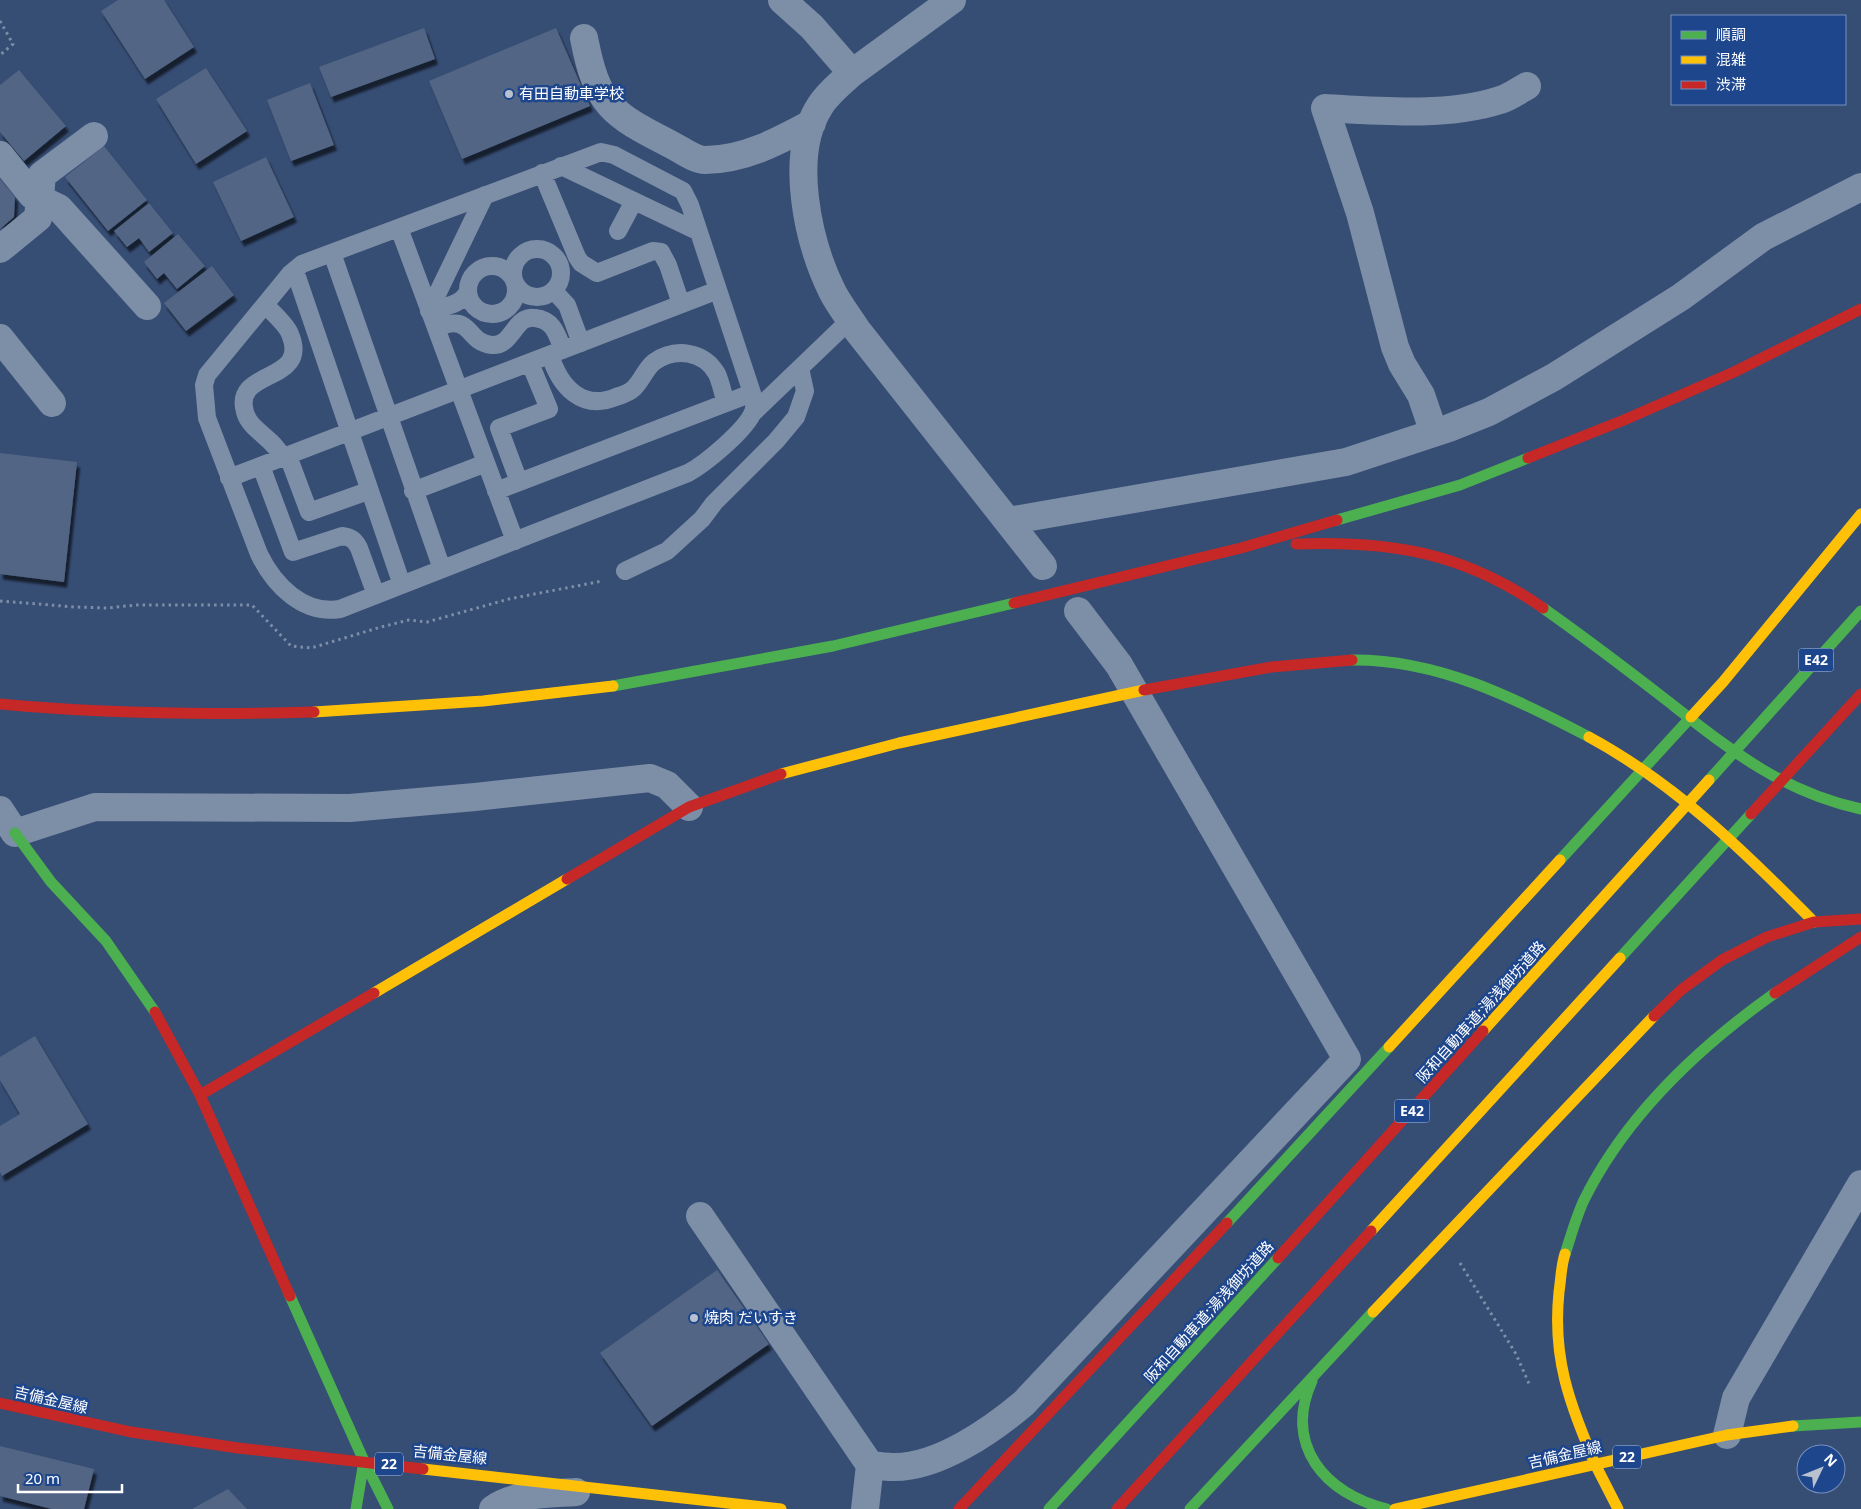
<svg xmlns="http://www.w3.org/2000/svg" width="1861" height="1509" viewBox="0 0 1861 1509" font-family="'Noto Sans','Noto Sans JP',sans-serif">
<style>
.building{fill:#526584;filter:url(#shadow)}
.lines{fill:none;stroke-linecap:round;stroke-linejoin:round}
.path{stroke:#7d8ea7;stroke-width:3;stroke-dasharray:2.5 4;stroke-linecap:butt}
.lane{stroke:#7d8ea7;stroke-width:18}
.street{stroke:#7d8ea7;stroke-width:28}
.fast{stroke:#4caf50;stroke-width:11}
.slow{stroke:#ffc107;stroke-width:11}
.jam{stroke:#c62828;stroke-width:11}
.poi-dot{fill:#b9c1ce;stroke:#1d468d;stroke-width:2}
.labels{text-anchor:middle;stroke-width:5;stroke-linejoin:round;paint-order:stroke}
.shield{fill:#1d468d;stroke:#bbc8dd;stroke-width:1}
.shield-label{font-size:14px;font-weight:bold;fill:#fff}
.poi-label{font-size:15px;fill:#fff;stroke:#1d468d;text-anchor:start}
.street-label{font-size:15px;fill:#fff;stroke:#1d468d}
</style>
<defs>
<filter id="shadow"><feDropShadow dx="3" dy="5.5" stdDeviation="1" flood-color="#0009"/></filter>
</defs>
<rect width="100%" height="100%" fill="#364d74"/>
<!-- building -->
<path class="building" d="M118,0H164L194,47L145,79L101,11Z
M424,28L435,59L331,97L319,67Z
M556,28L590,106L462,159L429,81Z
M206,68L247,131L196,164L156,99Z
M19,70L66,126L24,161L0,132V85Z
M310,83L334,145L291,161L267,100Z
M104,146L147,200L108,231L65,177Z
M266,157L294,217L241,241L213,182Z
M0,179L15,197L14,217L0,229Z
M149,203L173,233L149,252L139,238L127,247L114,231Z
M178,234L205,266L177,289L164,273L157,279L144,262Z
M212,266L234,295L186,331L164,303Z
M0,453L77,462L64,582L0,574Z
M35,1036L88,1124L2,1176L0,1172V1126L20,1114L0,1080V1057Z
M717,1270L769,1344L652,1426L600,1353Z
M0,1446L94,1469L84,1509H52L0,1496Z
M228,1489L247,1509H192Z"/>
<g class="lines">
<!-- path -->
<path class="path" d="M0,21L13,44L0,55
M0,601L75,607L107,608L136,605H252L291,646L311,648L381,627L409,620L427,622L509,599L602,581
M1460,1263L1516,1354L1530,1386"/>
<!-- lane -->
<path class="lane" d="M601,152L614,155L683,191L690,205L752,393C753,399 756,406 753,412C746,430 705,464 688,473L340,609C303,615 274,585 259,554L207,418L204,385L207,375L290,274L302,264Z
M561,166L699,232
M542,173L577,257L581,263L597,273L653,251L661,252L668,265L681,304
M399,228L515,541
M618,231L634,201
M513 273a24 24 0 1 1 48 0a24 24 0 1 1-48 0Z
M332,253L442,569
M468 290a24 24 0 1 1 48 0a24 24 0 1 1-48 0Z
M295,271L402,585
M554,291L567,305L581,343
M265,305C273,313 286,324 290,334C311,384 232,368 245,412C250,431 273,437 283,458
M429,311L485,195
M429,311C442,307 464,305 468,290
M436,328C474,312 464,342 492,345C507,346 512,330 521,322C524,319 531,317 535,318C554,320 557,335 563,350
M550,355C560,387 582,411 616,397C622,395 629,393 633,389C642,381 645,369 654,362C675,347 704,351 717,374C721,383 723,394 726,403
M753,413L850,320
M288,456L309,512L368,491
M261,466L293,552L342,536C351,537 355,540 359,548L376,595
M229,478L718,290
M519,482L499,428L549,409L530,363
M413,491L486,463
M496,491L752,393
M625,571L667,551L702,519L714,503L776,441L796,417L805,391L800,368"/>
<!-- street -->
<path class="street" d="M782,0L812,27L852,73
M952,0L852,73C841,83 828,93 820,106C788,155 808,242 832,291C839,305 849,317 857,330L1043,566
M584,38C597,105 611,114 670,144C679,148 694,160 705,160C744,160 779,141 812,123
M0,155L32,195L59,208L147,306
M0,249L38,218L42,175L94,136
M0,338L52,403
M1434,433L1421,395L1402,364L1395,347L1360,213L1325,108C1378,111 1449,117 1500,100C1510,97 1519,90 1527,86
M1008,521L1346,462L1449,428L1489,412L1554,377L1681,297L1763,237L1861,187
M0,810L15,833L95,807L350,808L475,797L650,778L667,785L689,807
M700,1216L870,1465
M1727,1435L1736,1398L1861,1184
M493,1509C515,1493 550,1494 576,1492
M865,1509L870,1465C878,1466 886,1467 893,1467C938,1468 992,1430 1024,1403L1347,1059L1119,665L1078,611"/>
<!-- fast -->
<path class="fast" d="M1337,520L1460,485L1528,458
M1543,608C1584,637 1625,668 1665,699C1728,748 1781,792 1861,809
M1352,660C1437,659 1515,698 1589,737
M613,686L833,646L1014,603
M1709,780L1861,611
M15,833L51,882L106,941L155,1012
M1560,860L1691,717
M1620,958L1751,814
M1227,1223L1389,1047
M1565,1254C1571,1236 1576,1217 1584,1200C1626,1115 1699,1047 1775,993
M290,1296L364,1461L388,1509
M1312,1381C1283,1445 1325,1494 1387,1509
M1793,1426L1861,1422
M356,1509L364,1461
M1049,1509L1278,1258
M1190,1509L1373,1312"/>
<!-- slow -->
<path class="slow" d="M314,712L483,701L613,686
M1691,717L1723,682L1861,514
M1589,737C1676,784 1745,852 1814,922
M781,774L899,743L1144,690
M374,993L567,879
M1483,1031L1709,780
M1389,1047L1560,860
M1371,1231L1620,958
M1565,1254C1561,1266 1561,1279 1559,1292C1552,1360 1570,1403 1595,1464
M1373,1312L1654,1016
M1595,1464L1618,1509
M423,1469L781,1509
M1395,1509L1727,1435L1793,1426"/>
<!-- jam -->
<path class="jam" d="M1528,458L1624,420L1734,372L1861,309
M1296,544C1391,540 1464,553 1543,608
M1014,603L1241,548L1337,520
M1144,690L1272,667L1352,660
M0,704C104,714 210,715 314,712
M1751,814L1861,694
M567,879L689,807L781,774
M1775,993L1861,937
M155,1012L200,1095L290,1296
M1654,1016L1681,990L1722,960L1767,937L1814,922L1861,919
M200,1095L374,993
M1278,1258L1483,1031
M0,1403L131,1432L238,1448L423,1469
M959,1509L1227,1223
M1117,1509L1371,1231"/>
</g>
<!-- markers -->
<g class="poi-dot">
<circle cx="509" cy="94" r="5"/>
<circle cx="694" cy="1318" r="5"/>
</g>
<g class="labels">
<!-- shield labels -->
<g class="shield">
<rect x="1798.5" y="648.5" width="35" height="23" rx="4"/>
<rect x="1394.5" y="1099.5" width="35" height="23" rx="4"/>
<rect x="1613" y="1445.5" width="28" height="23" rx="4"/>
<rect x="375" y="1452.5" width="28" height="23" rx="4"/>
</g>
<g class="shield-label">
<text x="1816" y="665">E42</text>
<text x="1412" y="1116">E42</text>
<text x="1627" y="1462">22</text>
<text x="389" y="1469">22</text>
</g>
<!-- poi labels -->
<g class="poi-label">
<text x="519" y="99">有田自動車学校</text>
<text x="704" y="1323">焼肉 だいすき</text>
</g>
<!-- street labels -->
<g class="street-label">
<text transform="translate(1481 1012) rotate(-48)" y="5">阪和自動車道;湯浅御坊道路</text>
<text transform="translate(1209 1312) rotate(-48)" y="5">阪和自動車道;湯浅御坊道路</text>
<text transform="translate(51 1400) rotate(13)" y="5">吉備金屋線</text>
<text transform="translate(450 1455) rotate(6)" y="5">吉備金屋線</text>
<text transform="translate(1565 1455) rotate(-13)" y="5">吉備金屋線</text>
</g>
</g>
<!-- legend -->
<rect x="1671" y="15" width="175" height="90" fill="#1d468d" stroke="#7790bb"/>
<rect x="1681" y="31" width="25" height="8" fill="#4caf50" stroke="#7790bb"/>
<text x="1716" y="40" font-size="15" fill="#ffffff">順調</text>
<rect x="1681" y="56" width="25" height="8" fill="#ffc107" stroke="#7790bb"/>
<text x="1716" y="65" font-size="15" fill="#ffffff">混雑</text>
<rect x="1681" y="81" width="25" height="8" fill="#c62828" stroke="#7790bb"/>
<text x="1716" y="90" font-size="15" fill="#ffffff">渋滞</text>
<!-- north arrow -->
<g transform="translate(1821 1469) rotate(47)"><circle r="24" fill="#1d468d" stroke="#7790bb"/>
<path d="M0-4L9 19L0 12L-9 19Z" fill="#b9c1ce"/>
<text y="-8" font-size="14" font-weight="bold" text-anchor="middle" fill="#ffffff">N</text>
</g>
<!-- scale -->
<path d="M18 1484v8h104v-8" fill="none" stroke="#ffffff" stroke-width="2.5"/>
<text x="25" y="1484" font-size="15" fill="#ffffff" stroke="#1d468d" stroke-width="4" paint-order="stroke">20 m</text>
</svg>
